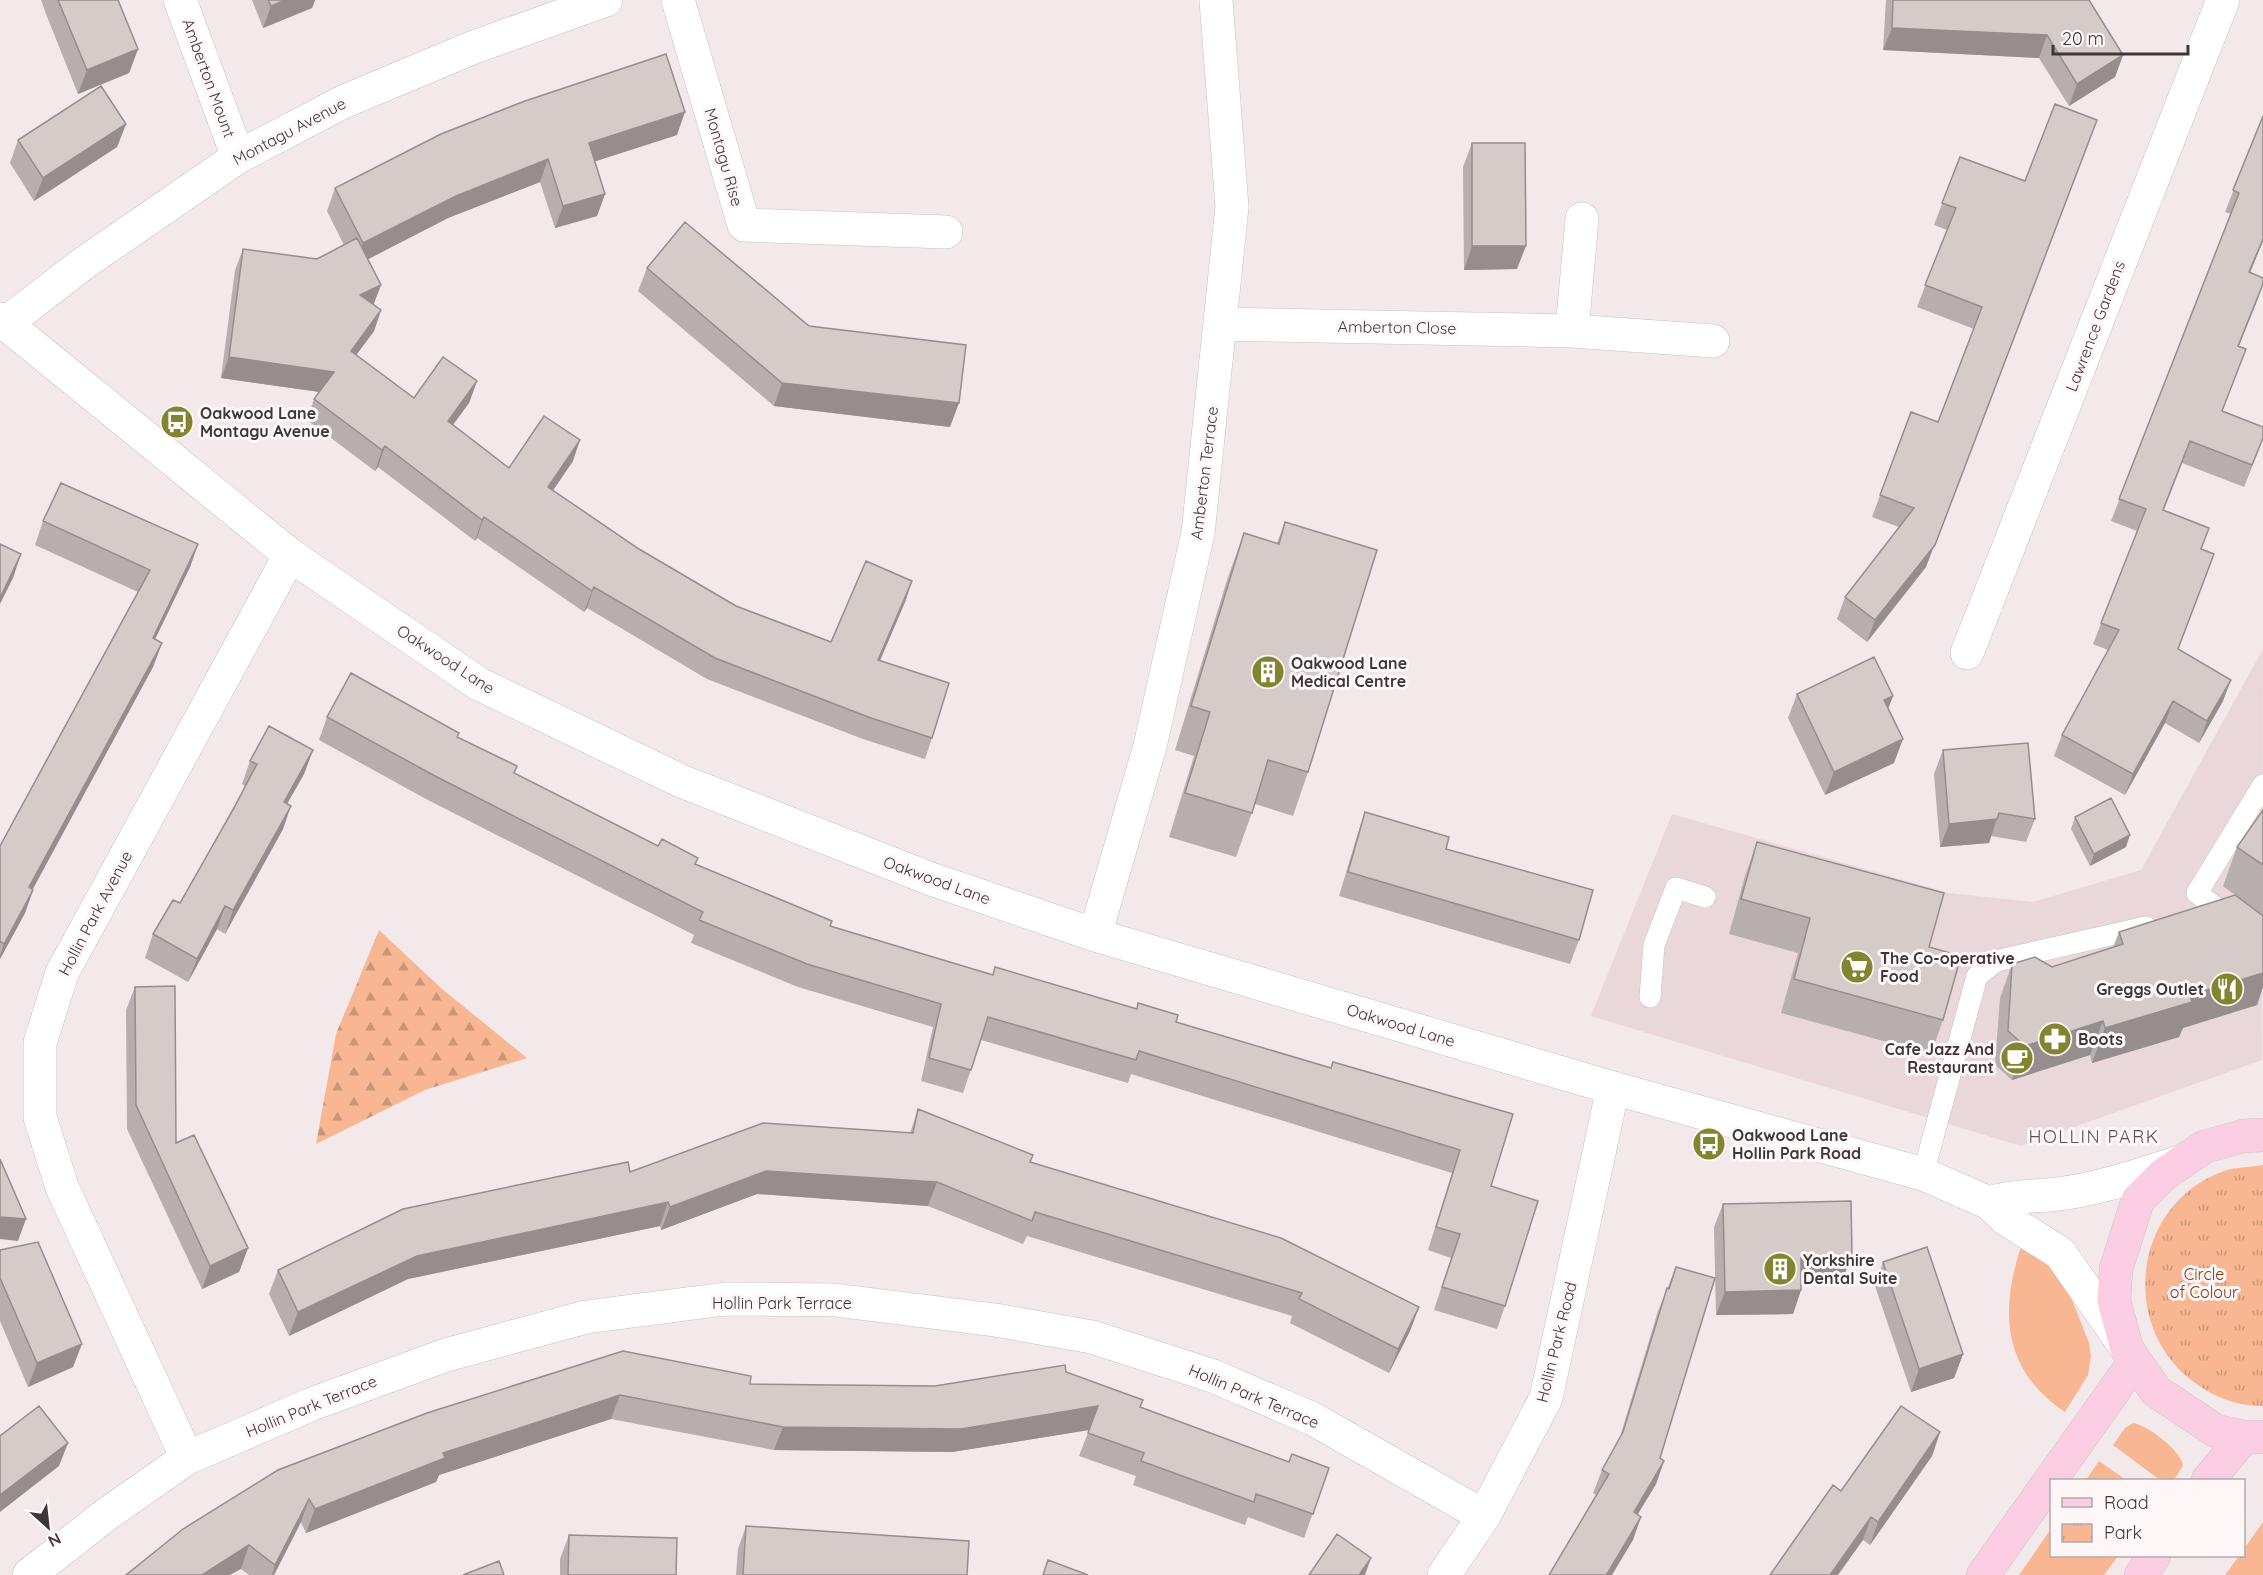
<svg xmlns="http://www.w3.org/2000/svg" width="2263" height="1575" viewBox="0 0 2263 1575" font-family="Quicksand,sans-serif">
<style>
.built{fill:#ead7d9}
.grass{fill:#f8b792}
.forest{fill:url(#forest-firs)}
.park{fill:url(#park-tufts)}
.lines{fill:none;stroke-linecap:round;stroke-linejoin:round}
.service-casing{stroke:#cac0c1;stroke-width:22}
.minor-casing{stroke:#cac0c1;stroke-width:34}
.tertiary-casing{stroke:#cac0c1;stroke-width:34}
.primary-casing{stroke:#c8c7c7;stroke-width:34}
.service{stroke:#fff;stroke-width:21}
.minor{stroke:#fff;stroke-width:33}
.tertiary{stroke:#fff;stroke-width:33}
.primary{stroke:#fbcde3;stroke-width:33}
.wall{fill:#b7afad}
.shaded-wall{fill:#958e8d}
.building{fill:#d5cbc9;stroke:#958e8d;stroke-width:1.5}
.labels{text-anchor:middle;stroke-width:6;stroke-linejoin:round;paint-order:stroke}
.street-label{font-size:16px;fill:#3c3838;stroke:#fff6f7}
.poi-label{font-size:16px;font-weight:bold;fill:#3c3838;stroke:#fff6f7;text-anchor:start}
.park-label{font-size:16px;fill:#773d17;stroke:#fff6f7}
.neighbourhood-label{font-size:18px;letter-spacing:1.5px;fill:#5b5253;stroke:#fff6f7}
</style>
<defs>
<pattern id="forest-firs" width="22" height="20" patternUnits="userSpaceOnUse" patternTransform="scale(1.5)"><rect width="22" height="20" fill="#f8b792"/><path d="M5 1l3.5 6h-7zM16 11l3.5 6h-7z" fill="#ca9678"/></pattern>
<pattern id="park-tufts" width="24" height="20" patternUnits="userSpaceOnUse" patternTransform="scale(1.5)"><rect width="24" height="20" fill="#f8b792"/><path d="M3 7l-1-3M5 7V3M7 7l1-3M15 17l-1-3M17 17v-4M19 17l1-3" fill="none" stroke="#ca9678"/></pattern>
</defs>
<rect width="100%" height="100%" fill="#f3e8ea"/>
<!-- built -->
<path class="built" d="M2263,649L2262,1060L2021,1146L1591,1016L1672,814L1949,893L2033,902L2141,870Z"/>
<!-- grass -->
<path class="grass" d="M2025,1235L2065,1282L2089,1343L2091,1356L2088,1375L2065,1412C1998,1367 2000,1304 2025,1235Z
M2133,1423C2146,1424 2183,1452 2183,1466L2174,1480H2160L2113,1445L2125,1428Z
M2099,1461L2126,1480H2086Z
M2263,1522V1575H2225L2239,1556H2244V1549Z
M2051,1529L2052,1556H2118L2104,1575H2019Z"/>
<!-- forest -->
<path class="forest" d="M379,930L442,989L527,1058L425,1090L316,1144L336,1034Z"/>
<!-- park -->
<path class="park" d="M2263,1165V1406C2239,1407 2214,1397 2195,1383C2117,1326 2133,1201 2227,1170C2238,1167 2251,1167 2263,1165Z"/>
<g class="lines">
<!-- service casing -->
<g class="service-casing">
<path id="service" d="M2263,785L2197,893L2263,944
M1650,997L1654,945L1676,888L1705,897
M1923,1174L1977,976L1996,961L2146,927"/>
</g>
<!-- minor casing -->
<g class="minor-casing">
<path id="minor" d="M180,0L238,157
M678,0L744,225L946,232
M5,324L84,263L238,157L343,102L474,47L606,0
M1221,324L1572,331L1582,219
M1572,331L1713,341
M1967,653L2223,0
M1095,935L1150,746L1198,533L1232,207L1216,0
M187,1458L62,1187L40,1117V1043L62,973L290,555
M29,1575L107,1514L187,1458L312,1404L446,1355L586,1317L725,1299L835,1300L995,1320L1092,1337L1213,1376L1313,1419L1484,1516
M1444,1575L1484,1516L1546,1398L1613,1088"/>
</g>
<!-- tertiary casing -->
<g class="tertiary-casing">
<path id="tertiary" d="M0,319L290,555L479,684L681,781L931,879L1095,935L1613,1088L1923,1174L1989,1203L2006,1219L2060,1253L2125,1346
M1989,1203C2014,1195 2033,1197 2058,1194C2100,1189 2142,1174 2183,1161"/>
</g>
<!-- primary casing -->
<g class="primary-casing">
<path id="primary" d="M2263,1135L2243,1136L2204,1147L2163,1175L2138,1200L2116,1269L2114,1301L2127,1349L2156,1391L2216,1431L2244,1437H2263
M2208,1480L2244,1437
M1983,1575L2135,1361
M2141,1575L2154,1556"/>
</g>
<!-- service -->
<use href="#service" class="service"/>
<!-- minor -->
<use href="#minor" class="minor"/>
<!-- tertiary -->
<use href="#tertiary" class="tertiary"/>
<!-- primary -->
<use href="#primary" class="primary"/>
</g>
<!-- wall -->
<path class="wall" d="M41,0H118L138,49L129,73L78,94L46,14Z
M252,0H315L312,8L263,28Z
M1886,0H2089L2123,55L2115,77L2069,106L2039,58L1883,50Z
M2263,116V241L2250,273L2263,284L2239,346L2238,371L2222,411L2263,438L2244,487L2182,463L2164,510L2202,549L2178,649L2223,701L2199,743L2165,723L2125,795L2054,756L2062,735L2108,650L2093,644L2137,531L2111,521L2231,214L2225,212Z
M126,124L117,147L34,201L10,163L18,140Z
M677,135L595,161L605,194L597,216L555,228L540,182L448,218L368,259L381,285L373,304L381,310L374,331L356,355L414,398L477,381L469,403L453,425L509,468L573,461L553,490L639,549L736,606L831,642L912,581L905,602L880,661L932,738L925,759L863,739L707,679L587,608L584,612L477,538L475,541L378,467L375,471L307,420L314,399L320,392L221,378L235,270L243,249L317,259L344,245L327,211L335,188Z
M1472,143L1517,269L1464,270L1463,167Z
M1960,157L2025,181L1926,567L1867,642L1837,619L1845,597L1899,527L1872,517L1911,412L1938,422L1974,329L1917,307L1947,230L1934,225Z
M647,268L809,326L950,427L774,406L638,291Z
M43,521L198,544L190,567L155,639L162,643L153,667L32,889L33,890L25,913L0,959V846L138,592L35,545Z
M1285,522L1308,772L1293,816L1255,804L1236,857L1169,837L1194,756L1175,750L1228,577L1244,533L1277,543Z
M1797,694L1893,696L1888,709L1894,763L1825,795L1788,718Z
M327,717L458,737L514,773L658,846L698,858L696,864L831,926L993,975L1176,1022L1331,1068L1513,1114L1491,1186L1505,1306L1497,1329L1434,1310L1451,1258L1428,1250L1452,1173L1131,1074L1128,1083L981,1040L963,1093L921,1081L933,1027L798,987L691,943L694,935L426,799L319,740Z
M313,750L304,774L287,804L283,829L225,934L217,929L188,982L145,958L153,934L180,903L245,786L242,784L250,761Z
M1943,750L2035,819L2026,842L1991,836L1989,843L1940,847L1934,774Z
M2263,810V987L2257,1005L2183,1028L2179,1037L2092,1063L2090,1055L2012,1080L1995,1065L2000,998L2012,964L2052,967L2113,947L2119,932L2235,895L2223,886L2237,847Z
M1365,812L1446,849L1579,940L1570,964L1339,896L1357,836Z
M2075,817L2126,847L2090,866L2071,829Z
M1757,842L1943,1020L1931,1054L1781,1013L1798,953L1729,934L1745,876Z
M135,987L176,1143L248,1248L239,1272L202,1289L127,1129L126,1010Z
M918,1109L1030,1162L1419,1307L1410,1331L1389,1373L1290,1323L1292,1316L1027,1236L1023,1244L928,1206L757,1194L661,1230L660,1226L408,1279L289,1336L269,1294L278,1270L630,1172L910,1133Z
M1723,1204L1852,1255L1843,1278L1801,1279V1290L1793,1314L1716,1315L1714,1227Z
M0,1250L73,1367L28,1387L0,1321Z
M1883,1262L1963,1354L1954,1378L1911,1392L1875,1286Z
M1676,1267L1660,1458L1664,1461L1656,1484L1638,1514L1633,1540L1596,1495L1593,1493L1602,1470L1620,1437L1658,1311Z
M1066,1372L1140,1407L1289,1462L1329,1468L1304,1538L1248,1517L1245,1525L1133,1485L1136,1476L1079,1456L1089,1430L952,1452L774,1450L611,1419L439,1475L436,1482L306,1533L301,1522L274,1575H249L241,1569L126,1575L427,1413L750,1384L935,1386Z
M1940,1432L1932,1456L1870,1545L1863,1540L1841,1491Z
M746,1526L967,1575H736L738,1549Z
M569,1535L676,1575H560V1559Z"/>
<!-- shaded-wall -->
<path class="shaded-wall" d="M285,0H315L312,8L263,28L271,6Z
M1892,28L2047,35L2039,58L1883,50Z
M138,49L129,73L78,94L87,70Z
M2123,55L2115,77L2069,106L2077,84Z
M685,112L677,135L581,166L589,143Z
M126,124L117,147L34,201L43,178Z
M2089,142L1926,567L1867,642L1875,620Z
M548,159L540,182L448,218L355,266L363,243L456,196Z
M605,194L597,216L555,228L563,206Z
M2263,239V241L2241,294L2249,272Z
M1472,246H1526L1517,269L1464,270Z
M2263,284L2257,301L2230,368L2238,346Z
M381,285L373,306L360,295Z
M381,310L374,331L343,373L351,351Z
M229,357L334,372L327,393L221,378Z
M477,381L469,403L440,442L448,421Z
M782,383L959,403L950,427L774,406Z
M2263,438L2244,487L2252,465Z
M580,440L573,461L541,508L548,487Z
M385,446L378,467L375,471L382,450Z
M484,517L477,538L475,541L482,520Z
M198,544L190,567L144,662L153,638Z
M21,554L13,578L0,604V598Z
M912,581L905,602L871,681L878,660Z
M594,587L587,608L584,612L592,591Z
M162,643L153,667L21,911L29,887Z
M2231,680L2223,701L2199,743L2207,721Z
M1893,696L1884,719V700Z
M2173,701L2165,723L2125,795L2133,774Z
M1903,739L1894,763L1825,795L1834,772Z
M313,750L304,774L275,825L284,802Z
M291,806L283,829L225,934L233,910Z
M1997,819L1989,843L1940,847L1949,824Z
M2130,835L2126,847L2090,866L2094,854Z
M33,890L25,913L0,959V955L4,944Z
M225,906L217,929L188,982L197,959Z
M2263,973V987L2257,1005L2183,1028L2179,1037L2092,1063L2105,1028L2190,995Z
M2103,1021L2090,1055L2012,1080L2025,1046Z
M766,1171L937,1182L928,1206L757,1194L661,1230L670,1207Z
M668,1202L660,1226L408,1279L289,1336L298,1312L417,1256Z
M0,1217L26,1219L18,1241L0,1239Z
M248,1248L239,1272L202,1289L210,1266Z
M1852,1255L1843,1278L1793,1279L1801,1256Z
M1801,1290L1793,1314L1716,1315L1725,1292Z
M1419,1307L1410,1331L1389,1373L1398,1349Z
M82,1344L73,1367L28,1387L37,1363Z
M1963,1354L1954,1378L1911,1392L1919,1369Z
M620,1395L611,1419L439,1475L436,1482L306,1533L315,1509L443,1453Z
M1098,1406L1089,1430L952,1452L774,1450L783,1427Z
M1940,1432L1932,1456L1870,1545L1878,1522Z
M68,1443L59,1466L0,1512V1495Z
M1664,1461L1656,1484L1625,1535L1634,1512Z
M309,1499L301,1522L274,1575H272L275,1565Z
M1641,1517L1633,1540L1612,1575H1606Z
M1871,1517L1863,1540L1838,1575H1830Z
M249,1545L241,1569L230,1575H202Z
M1371,1558L1365,1575H1359Z"/>
<!-- building -->
<path class="building" d="M58,0H118L138,49L87,70Z
M268,0H285L271,6Z
M1893,0H2089L2123,55L2077,84L2047,35L1892,28Z
M666,54L685,112L589,143L605,194L563,206L548,159L456,196L363,243L335,188L441,134L525,101Z
M101,86L126,124L43,178L18,140Z
M2055,104L2097,120L1935,545L1875,620L1845,597L1914,508L1880,495L1911,412L1938,422L1982,307L1925,285L1956,208L1942,203L1960,157L2025,181Z
M2263,116V239L2249,272L2263,278V284L2238,346L2246,349L2222,411L2263,427V438L2252,465L2190,441L2163,510L2209,528L2201,549L2214,554L2178,649L2231,680L2207,721L2173,701L2133,774L2062,735L2119,630L2101,623L2146,509L2119,499L2239,193L2233,190Z
M1472,143H1525L1526,246H1472Z
M685,222L809,326L966,345L959,403L782,383L647,268Z
M357,238L381,285L360,295L381,310L351,351L414,398L443,357L477,381L448,421L509,468L544,416L580,440L548,487L639,549L736,606L831,642L866,561L912,581L878,660L949,683L932,738L871,718L715,658L594,587L592,591L484,517L482,520L385,446L382,450L314,399L334,372L229,357L243,249L317,259Z
M61,483L198,544L153,638L162,643L29,887L33,890L4,944L0,941V846L150,570L43,521Z
M1285,522L1377,550L1308,772L1268,760L1252,813L1185,793L1210,712L1191,706L1244,533L1279,544Z
M0,544L21,554L0,598Z
M1874,657L1893,696L1884,700L1903,739L1834,772L1797,694Z
M351,673L459,733L457,737L517,766L514,773L658,846L662,839L698,858L695,864L832,921L830,926L993,975L995,967L1137,1009L1138,1003L1178,1015L1176,1022L1331,1068L1333,1062L1513,1114L1491,1186L1538,1201L1505,1306L1442,1287L1460,1234L1436,1227L1460,1150L1139,1051L1136,1060L988,1017L971,1070L929,1058L941,1004L807,964L699,920L703,912L435,776L327,717Z
M269,726L313,750L284,802L291,806L233,910L225,906L197,959L153,934L173,900L180,903L234,808L257,764L250,761Z
M2028,743L2035,819L1999,813L1997,819L1949,824L1943,750Z
M2111,798L2130,835L2094,854L2075,817Z
M2263,810V865L2237,847Z
M1365,812L1449,837L1446,849L1593,890L1579,940L1348,872Z
M1757,842L1944,893L1929,947L1961,956L1943,1020L1794,979L1810,918L1741,899Z
M2235,895L2263,916V973L2190,995L2192,1002L2105,1028L2103,1021L2025,1046L2008,1031L2012,964L2035,957L2052,967L2123,944L2119,932Z
M175,986L176,1143L194,1135L248,1248L210,1266L136,1105L135,987Z
M918,1109L1033,1155L1030,1162L1281,1238L1419,1307L1398,1349L1299,1299L1302,1293L1035,1212L1032,1221L937,1182L766,1171L670,1207L668,1202L417,1256L298,1312L278,1270L403,1209L628,1162L630,1172L763,1123L913,1133Z
M0,1159L26,1219L0,1217Z
M1851,1201L1852,1255L1801,1256V1290L1725,1292L1723,1204Z
M38,1242L82,1344L37,1363L0,1278V1250Z
M1927,1247L1963,1354L1919,1369L1883,1262Z
M1676,1267L1715,1278L1660,1458L1664,1461L1634,1512L1641,1517L1607,1574L1609,1575H1549L1609,1474L1602,1470L1623,1432L1667,1288L1669,1289Z
M623,1351L751,1376L750,1384L935,1386L1065,1365L1066,1372L1143,1400L1140,1407L1289,1462L1292,1454L1329,1468L1313,1514L1256,1494L1254,1502L1141,1461L1144,1453L1088,1433L1098,1406L961,1429L783,1427L620,1395L443,1453L445,1458L315,1509L309,1499L275,1565L249,1545L202,1575H126L183,1529L278,1470L427,1413Z
M39,1406L68,1443L0,1495V1436Z
M1901,1406L1940,1432L1878,1522L1871,1517L1830,1575H1770L1833,1485L1841,1491Z
M746,1526L969,1541L967,1575H743Z
M1337,1534L1371,1558L1359,1575H1309Z
M569,1535L677,1538L676,1575H568Z
M1048,1560L1088,1575H1043Z
M499,1561L504,1575H463Z"/>
<!-- icons -->
<defs>
<g id="bus-disc" transform="scale(1.725)"><circle r="9.5" fill="#81852f" stroke="#fff6f7"/><path d="M-5-6H5V4H4V6H2V4H-2V6H-4V4H-5ZM-3.5-4V0h7V-4ZM-3.5 1.2v1.5H-2V1.2ZM2 1.2v1.5H3.5V1.2Z" fill="#fff"/></g>
<g id="building-disc" transform="scale(1.725)"><circle r="9.5" fill="#81852f" stroke="#fff6f7"/><path d="M-4-6H4V6H1V3H-1V6H-4ZM-2.5-4.3h1.7v1.8h-1.7ZM.8-4.3h1.7v1.8H.8ZM-2.5-1h1.7V.8h-1.7ZM.8-1h1.7V.8H.8Z" fill="#fff"/></g>
<g id="supermarket-disc" transform="scale(1.725)"><circle r="9.5" fill="#81852f" stroke="#fff6f7"/><path d="M-6-5.5h2.5l.6 2H6L4.5 2H-2.5L-4.4-4H-6ZM-1.5 3.2a1.3 1.3 0 1 0 .1 0ZM3 3.2a1.3 1.3 0 1 0 .1 0Z" fill="#fff"/></g>
<g id="restaurant-disc" transform="scale(1.725)"><circle r="9.5" fill="#81852f" stroke="#fff6f7"/><path d="M-5-6h1v4h1v-4h1v4h1v-4h1v5L-1.5 .5V6h-2V.5L-5-1ZM5-6V6H3V1.5H1.5Q1.5-4 5-6Z" fill="#fff"/></g>
<g id="pharmacy-disc" transform="scale(1.725)"><circle r="9.5" fill="#81852f" stroke="#fff6f7"/><path d="M-2-6h4v4h4v4h-4v4h-4v-4h-4v-4h4Z" fill="#fff"/></g>
<g id="cafe-disc" transform="scale(1.725)"><circle r="9.5" fill="#81852f" stroke="#fff6f7"/><path d="M-5.5-4.5H6V0H3Q3 3.5 0 3.5H-2.5Q-5.5 3.5-5.5 0ZM3-3.2v2h1.7v-2ZM-6 4.5H4V6H-6Z" fill="#fff"/></g>
</defs>
<g fill-rule="evenodd">
<use href="#bus-disc" x="177" y="422"/>
<use href="#building-disc" x="1268" y="672"/>
<use href="#supermarket-disc" x="1857" y="967"/>
<use href="#restaurant-disc" x="2227" y="989"/>
<use href="#pharmacy-disc" x="2055" y="1039"/>
<use href="#cafe-disc" x="2017" y="1058"/>
<use href="#bus-disc" x="1709" y="1144"/>
<use href="#building-disc" x="1780" y="1269"/>
</g>
<g class="labels">
<!-- street labels -->
<g class="street-label">
<text transform="translate(209 78) rotate(70)" y="6">Amberton Mount</text>
<text transform="translate(289 131) rotate(-28)" y="6">Montagu Avenue</text>
<text transform="translate(724 157) rotate(74)" y="6">Montagu Rise</text>
<text transform="translate(2095 326) rotate(-69)" y="6">Lawrence Gardens</text>
<text transform="translate(1397 327) rotate(1)" y="6">Amberton Close</text>
<text transform="translate(1204 473) rotate(-83)" y="6">Amberton Terrace</text>
<text transform="translate(446 659) rotate(33)" y="6">Oakwood Lane</text>
<text transform="translate(937 880) rotate(20)" y="6">Oakwood Lane</text>
<text transform="translate(95 913) rotate(-62)" y="6">Hollin Park Avenue</text>
<text transform="translate(1401 1025) rotate(17)" y="6">Oakwood Lane</text>
<text x="782" y="1309">Hollin Park Terrace</text>
<text transform="translate(1556 1342) rotate(-76)" y="6">Hollin Park Road</text>
<text transform="translate(1254 1396) rotate(23)" y="6">Hollin Park Terrace</text>
<text transform="translate(311 1406) rotate(-22)" y="6">Hollin Park Terrace</text>
</g>
<!-- poi labels -->
<g class="poi-label">
<text x="200" y="419">Oakwood Lane<tspan x="200" dy="18">Montagu Avenue</tspan></text>
<text x="1291" y="669">Oakwood Lane<tspan x="1291" dy="18">Medical Centre</tspan></text>
<text x="1880" y="964">The Co-operative<tspan x="1880" dy="18">Food</tspan></text>
<text x="2204" y="995" text-anchor="end">Greggs Outlet</text>
<text x="2078" y="1045">Boots</text>
<text x="1994" y="1055" text-anchor="end">Cafe Jazz And<tspan x="1994" dy="18">Restaurant</tspan></text>
<text x="1732" y="1141">Oakwood Lane<tspan x="1732" dy="18">Hollin Park Road</tspan></text>
<text x="1803" y="1266">Yorkshire<tspan x="1803" dy="18">Dental Suite</tspan></text>
</g>
<!-- park labels -->
<g class="park-label">
<text x="2204" y="1280">Circle<tspan x="2204" dy="18">of Colour</tspan></text>
</g>
<!-- neighbourhood labels -->
<g class="neighbourhood-label">
<text x="2094" y="1143">HOLLIN PARK</text>
</g>
</g>
<!-- legend -->
<rect x="2050" y="1479" width="195" height="78" fill="#fff6f7" stroke="#b1aaab" stroke-width="1.5"/>
<rect x="2062" y="1498" width="30" height="9" fill="#fbcde3" stroke="#b1aaab" stroke-width="1.5"/>
<text x="2104" y="1509" font-size="18" fill="#3c3838">Road</text>
<rect x="2062" y="1524" width="30" height="18" fill="url(#park-tufts)" stroke="#b1aaab" stroke-width="1.5"/>
<text x="2104" y="1539" font-size="18" fill="#3c3838">Park</text>
<!-- north arrow -->
<g transform="translate(48 1527) rotate(153)" stroke="#fff6f7" stroke-width="4.5" paint-order="stroke">
<path d="M0-4.5L10 22L0 15L-10 22Z" fill="#3c3838"/>
<text y="-9" font-size="16" font-weight="bold" text-anchor="middle" fill="#3c3838">N</text>
</g>
<!-- scale -->
<path d="M2053 45v9h135v-9" fill="none" stroke="#3c3838" stroke-width="3"/>
<text x="2062" y="45" font-size="18" fill="#3c3838" stroke="#fff6f7" stroke-width="4.5" paint-order="stroke">20 m</text>
</svg>
